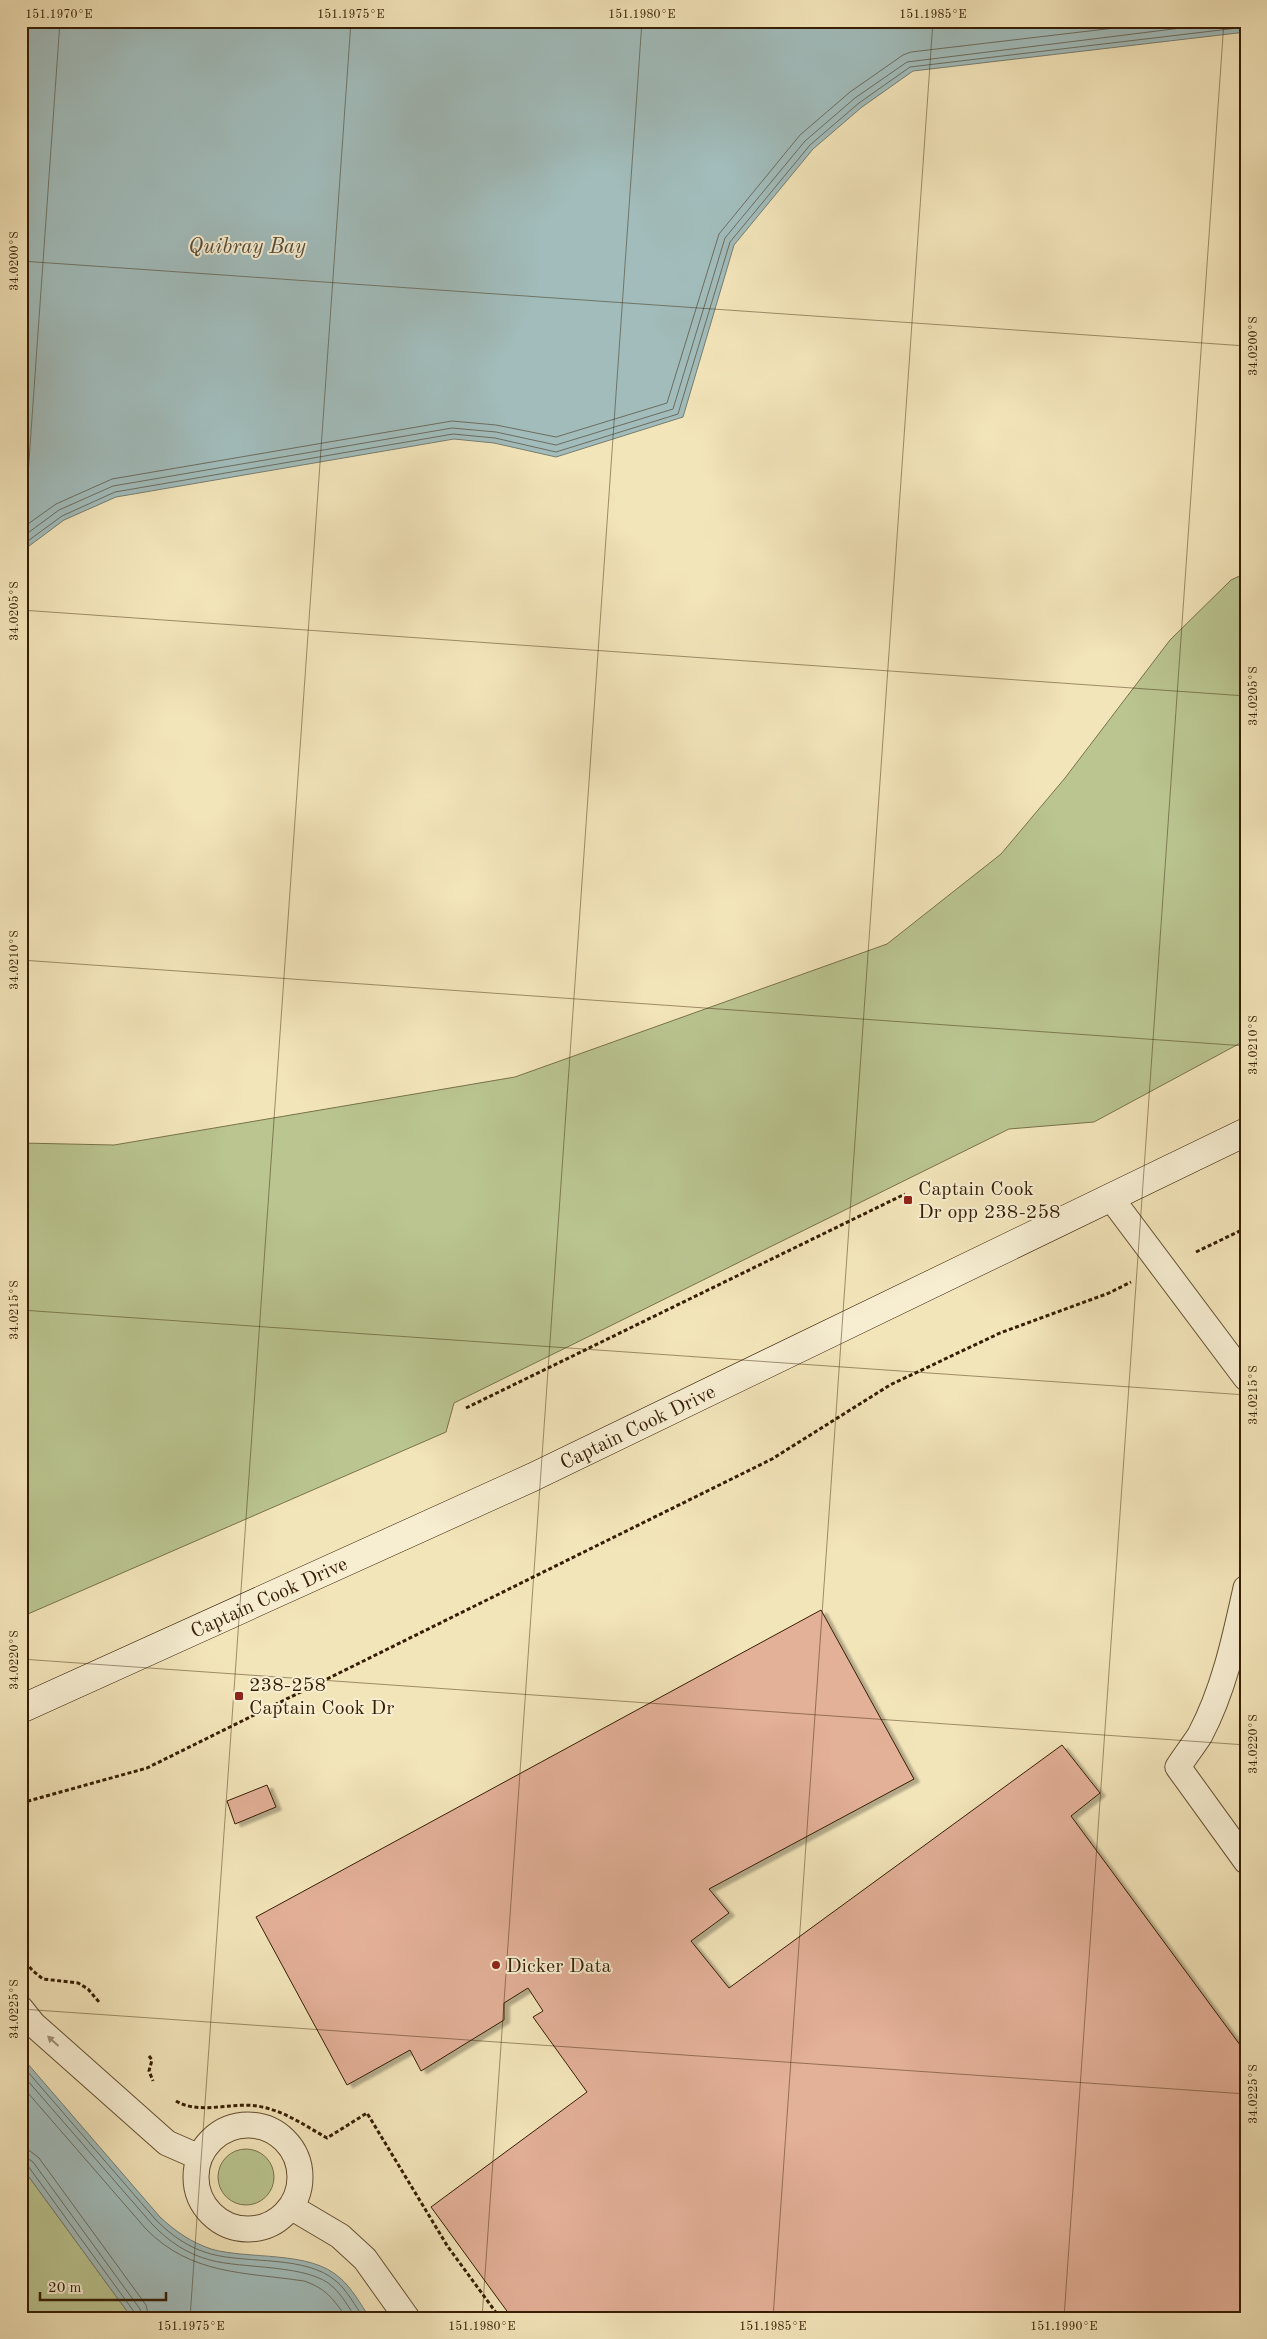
<svg xmlns="http://www.w3.org/2000/svg" width="1267" height="2339" viewBox="0 0 1267 2339" font-family="'Old Standard TT',serif">
<style>
.green{fill:#bac590;stroke:#78724a}
.water{fill:#a1bcbb;stroke:#767d71}
.lines{fill:none;stroke-linecap:round;stroke-linejoin:round}
.shore{stroke:#6c6d5f;stroke-width:1}
.building{fill:#e3b098;stroke:#361e03;filter:url(#shadow)}
.service-casing{stroke:#655031;stroke-width:27}
.secondary-casing{stroke:#361e03;stroke-width:29}
.path{stroke:#361e03;stroke-width:3;stroke-dasharray:4 2.5;stroke-linecap:butt}
.service{stroke:#f7eed2;stroke-width:25}
.secondary{stroke:#f7eed2;stroke-width:28}
.oneway{fill:#a09075}
.ticks{fill:none;stroke:#361e03;stroke-width:1;stroke-opacity:0.45}
.poi-dot{fill:#8f2418;stroke:#f7eed2;stroke-width:2}
.labels{text-anchor:middle;stroke-width:4;stroke-linejoin:round;paint-order:stroke}
.poi-label{font-size:20px;fill:#361e03;stroke:#f7eed2;text-anchor:start}
.street-label{font-size:20px;fill:#361e03;stroke:#f7eed2}
.water-label{font-size:21px;font-style:italic;fill:#564d3a;stroke:#f7eed2}
.neatline{fill:none;stroke:#361e03;stroke-width:2}
.ticks-label{font-size:12px;text-anchor:middle;fill:#361e03}
</style>
<defs>
<filter id="shadow"><feDropShadow dx="5.5" dy="3" stdDeviation="1" flood-color="#0004"/></filter>
</defs>
<rect width="100%" height="100%" fill="#f3e5ba"/>
<filter id="stains"><feTurbulence type="fractalNoise" baseFrequency=".004" numOctaves="4"/><feColorMatrix values="0 0 0 0 .2 0 0 0 0 .09 0 0 0 0 .02 0 0 0 .5 -.17"/></filter>
<radialGradient id="worn" r=".72"><stop offset=".6" stop-color="#630" stop-opacity="0"/><stop offset="1" stop-color="#630" stop-opacity=".3"/></radialGradient>
<!-- green -->
<path class="green" d="M1246,573V1040L1094,1122L1009,1129L454,1403L446,1432L21,1617V1143L114,1145L515,1077L887,944L1001,854L1065,778L1170,640L1231,580Z
M218 2177a28 28 0 1 1 56 0a28 28 0 1 1-56 0Z
M21,2166L132,2318H21Z"/>
<!-- water -->
<path class="water" d="M21,21H1246V32L913,71L862,107L813,149L734,245L683,417L556,457L494,443L454,439L116,497L64,520L21,552Z
M21,2056L160,2217C176,2232 191,2242 211,2249C249,2260 310,2250 340,2278C352,2288 361,2305 370,2318H132L21,2166Z"/>
<g class="lines">
<!-- shore -->
<path class="shore" d="M21,529L56,504L112,479L452,421L496,425L556,437L667,403L719,234L800,135L850,92L903,55L911,52L1174,21
M21,538L59,510L113,486L452,428L496,432L556,445L673,409L725,238L805,141L855,98L907,62L1238,21
M21,546L62,516L115,492L453,434L495,438L556,452L678,414L730,242L810,145L859,103L910,67L1246,27
M21,2064L156,2220C172,2236 189,2248 211,2254C248,2264 306,2255 336,2281C347,2290 355,2306 364,2318
M21,2073L152,2224C168,2241 187,2254 210,2260C242,2269 310,2264 333,2287C342,2295 349,2308 356,2318
M21,2085L146,2229C191,2275 244,2272 304,2281C327,2289 332,2298 347,2318
M21,2150L30,2151L39,2158L146,2305L149,2318
M21,2157L27,2158L33,2162L140,2309L142,2318
M21,2164L28,2166L135,2313L136,2318"/>
</g>
<!-- building -->
<path class="building" d="M821,1610L914,1779L709,1889L729,1913L691,1941L729,1988L1062,1745L1100,1793L1071,1816L1246,2053V2318H512L431,2207L587,2092L533,2017L543,2011L528,1988L504,2003V2020L421,2071L410,2050L347,2085L256,1917Z
M267,1785L276,1807L235,1824L227,1801Z"/>
<g class="lines">
<!-- service casing -->
<g class="service-casing">
<path id="service" d="M1111,1198L1246,1378
M1246,1588C1235,1638 1224,1690 1200,1735C1193,1746 1185,1756 1178,1767L1246,1861
M21,2009L33,2024L167,2143L199,2157
M196 2177a52 52 0 1 1 104 0a52 52 0 1 1-104 0Z
M291,2207L340,2236L365,2259L407,2318"/>
</g>
<!-- secondary casing -->
<g class="secondary-casing">
<g id="secondary">
<path id="s1" d="M21,1709L533,1477L1246,1132"/>
</g>
</g>
<!-- path -->
<path class="path" d="M1196,1252L1246,1228
M466,1408L905,1194
M21,1803L147,1768L772,1459L890,1385L1000,1333L1109,1293L1131,1282
M21,1957L33,1971L43,1979L78,1983L88,1989L99,2002
M149,2056L152,2060L149,2071L153,2081
M176,2101C199,2115 232,2102 257,2106C283,2110 304,2125 327,2138L367,2113L448,2247L500,2318"/>
<!-- service -->
<use href="#service" class="service"/>
<!-- secondary -->
<use href="#secondary" class="secondary"/>
</g>
<!-- one-way arrows -->
<defs><path id="oneway-solid" d="M-6-.8H1V-3.2L6.5 0L1 3.2V.8H-6Z" transform="scale(1.25)"/></defs>
<use class="oneway" href="#oneway-solid" transform="translate(53 2041) rotate(-138)"/>
<!-- ticks -->
<path class="ticks" d="M21,261L1246,346M21,574L60,21M21,610L1246,696M21,960L1246,1046M21,1310L1246,1395M21,1659L1246,1745M21,2009L1246,2094M190,2318L351,21M482,2318L642,21M773,2318L933,21M1064,2318L1224,21"/>
<!-- markers -->
<g class="poi-dot">
<rect x="903" y="1195" width="10" height="10" rx="2.5"/>
<rect x="234" y="1691" width="10" height="10" rx="2.5"/>
<circle cx="496" cy="1965" r="5"/>
</g>
<g class="labels">
<!-- poi labels -->
<g class="poi-label">
<text x="918" y="1195">Captain Cook<tspan x="918" dy="23">Dr opp 238-258</tspan></text>
<text x="249" y="1691">238-258<tspan x="249" dy="23">Captain Cook Dr</tspan></text>
<text x="506" y="1972">Dicker Data</text>
</g>
<!-- street labels -->
<g class="street-label">
<text dy="7" stroke="none"><textPath href="#s1" startOffset="678">Captain Cook Drive</textPath></text>
<text dy="7" stroke="none"><textPath href="#s1" startOffset="272">Captain Cook Drive</textPath></text>
</g>
<!-- water labels -->
<g class="water-label">
<text x="247" y="253">Quibray Bay</text>
</g>
</g>
<!-- margin -->
<rect width="1267" height="2339" fill="none" stroke="#f3e5ba" stroke-width="55"/>
<!-- scale -->
<path d="M40 2292v8h126v-8" fill="none" stroke="#361e03" stroke-width="2.5"/>
<text x="48" y="2292" font-size="15" fill="#361e03" stroke="#f7eed2" stroke-width="4" paint-order="stroke">20 m</text>
<rect x="28" y="28" width="1212" height="2284" class="neatline"/>
<g class="ticks-label">
<text x="59" y="18">151.1970°E</text>
<text x="351" y="18">151.1975°E</text>
<text x="642" y="18">151.1980°E</text>
<text x="933" y="18">151.1985°E</text>
<text transform="translate(14 261) rotate(-90)" y="4">34.0200°S</text>
<text transform="translate(1253 346) rotate(-90)" y="4">34.0200°S</text>
<text transform="translate(14 611) rotate(-90)" y="4">34.0205°S</text>
<text transform="translate(1253 696) rotate(-90)" y="4">34.0205°S</text>
<text transform="translate(14 960) rotate(-90)" y="4">34.0210°S</text>
<text transform="translate(1253 1045) rotate(-90)" y="4">34.0210°S</text>
<text transform="translate(14 1310) rotate(-90)" y="4">34.0215°S</text>
<text transform="translate(1253 1395) rotate(-90)" y="4">34.0215°S</text>
<text transform="translate(14 1660) rotate(-90)" y="4">34.0220°S</text>
<text transform="translate(1253 1744) rotate(-90)" y="4">34.0220°S</text>
<text transform="translate(14 2009) rotate(-90)" y="4">34.0225°S</text>
<text transform="translate(1253 2094) rotate(-90)" y="4">34.0225°S</text>
<text x="191" y="2330">151.1975°E</text>
<text x="482" y="2330">151.1980°E</text>
<text x="773" y="2330">151.1985°E</text>
<text x="1064" y="2330">151.1990°E</text>
</g>
<rect width="100%" height="100%" filter="url(#stains)"/>
<rect width="100%" height="100%" fill="url(#worn)"/>
</svg>
